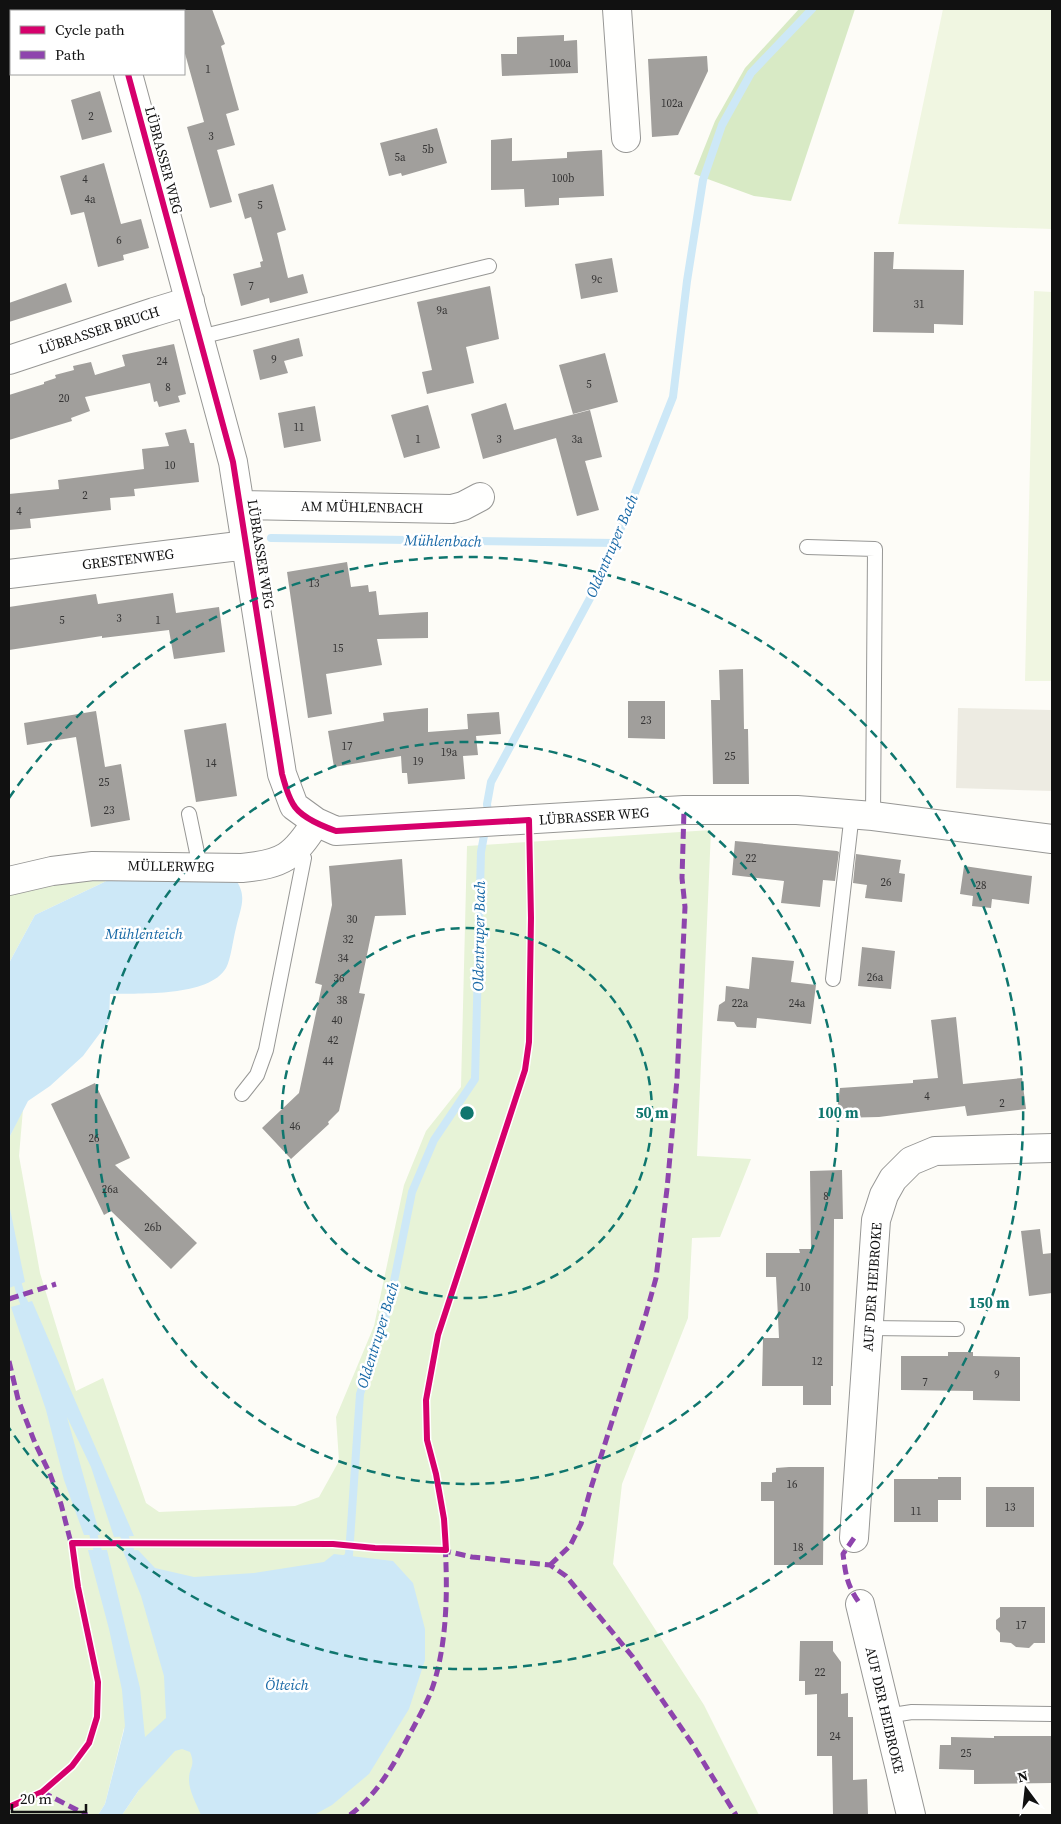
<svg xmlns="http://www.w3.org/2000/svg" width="1061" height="1824" viewBox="0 0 1061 1824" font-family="'Source Serif 4',serif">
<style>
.green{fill:#e7f3d7}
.forest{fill:#d8eac5}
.pitch{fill:#f0f6e1}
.plaza{fill:#edebe2}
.water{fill:#cde8f7}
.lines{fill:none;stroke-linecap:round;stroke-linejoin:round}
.stream{stroke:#cde8f7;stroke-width:8}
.building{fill:#a19f9c}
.service-casing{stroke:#979795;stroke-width:16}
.minor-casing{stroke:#979795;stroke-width:30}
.service{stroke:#fffffe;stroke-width:14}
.minor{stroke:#fffffe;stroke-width:28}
.quiet{stroke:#8e44ad;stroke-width:5;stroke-dasharray:10 5;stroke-linecap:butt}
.cycleway-casing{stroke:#fff;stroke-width:9}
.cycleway{stroke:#d6006c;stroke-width:6}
.ring{fill:none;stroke:#0f766e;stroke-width:2.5;stroke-dasharray:9 6}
.labels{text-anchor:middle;stroke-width:5;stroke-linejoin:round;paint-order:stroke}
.number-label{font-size:11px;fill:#353434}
.street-label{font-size:14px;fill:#111;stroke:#fff}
.water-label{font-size:15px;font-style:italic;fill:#1768a6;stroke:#fff}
.centre{fill:#0f766e;stroke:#fff;stroke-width:2.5}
.ring-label{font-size:15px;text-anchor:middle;font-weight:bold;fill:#0f766e;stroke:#fff;stroke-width:5;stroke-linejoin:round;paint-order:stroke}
</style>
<rect width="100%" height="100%" fill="#fdfcf7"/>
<!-- green -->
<path class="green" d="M711,830L697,1156L751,1159L720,1237L692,1238L688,1318L622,1484L613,1564L704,1705L759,1815H122L139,1790L124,1728L105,1804L98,1815H9V1138L23,1109L19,1156L40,1273L76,1391L103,1378L146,1503L159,1512L295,1506L319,1497L339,1461L336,1417L374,1326L404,1185L426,1131L461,1087L467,846Z
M117,876L35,915L9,963V891L63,880Z"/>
<!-- forest -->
<path class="forest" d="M799,9H855L791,201L754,196L694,174L715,121L745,68Z"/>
<!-- pitch -->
<path class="pitch" d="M943,9H1052V229L898,224Z
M1034,291L1052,292V681H1025Z"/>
<!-- plaza -->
<path class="plaza" d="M958,708L1052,710V791L956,788Z"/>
<!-- water -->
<path class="water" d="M117,876L234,877C248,896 241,906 236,928C233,939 231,959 226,968C209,997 140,993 110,994L109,1021L83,1056L50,1086L28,1101L9,1138V963L35,915Z
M9,1204L25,1282L9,1288Z
M32,1301L134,1536L114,1537L91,1467L67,1417L100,1535H84L64,1480L46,1410L11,1307Z
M88,1550H107L140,1688L145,1737L166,1718L164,1676L141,1596L123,1551L138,1550L155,1568L194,1577L254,1573L324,1562L334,1554L393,1561L413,1583L425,1629V1660L409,1709L369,1774L332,1805L314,1815H201C197,1805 189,1791 189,1780C189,1766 196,1767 190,1752L182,1749L175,1751L139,1790L122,1815H98L105,1804L125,1726L122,1690L109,1629Z"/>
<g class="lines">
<!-- stream -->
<path class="stream" d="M271,538L615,543
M16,1277L21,1296L28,1311
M91,1526L100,1559
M121,1528L130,1550
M343,1563L349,1555L360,1394L389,1306L412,1192L434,1140L475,1079L481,852L488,814L487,804L491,782L602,576L673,397L687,281L703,180L722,125L751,73L812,9"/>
</g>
<!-- building -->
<path class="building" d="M184,9H212L225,44L221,46L239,110L226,114L235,145L217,150L232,202L210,208L187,127L204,122L184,50Z
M564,35V41L577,40L578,73L502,76L501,54H517V37Z
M707,56L708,71L678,135L652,137L648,59Z
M100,91L112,132L82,140L71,100Z
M437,128L447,163L402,176L401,173L389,176L380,143Z
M512,138V161L567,158V152L602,150L604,196L559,198V205L525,207L524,189L491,190V140Z
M104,163L121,224L141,219L149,248L123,255L124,260L98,267L84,212L71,215L60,176Z
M273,184L286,230L277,233L288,278L303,274L308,293L270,303L269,298L241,306L233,274L261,267L260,262L263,261L251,217L245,219L238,194Z
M874,252H894L893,269L964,270L963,325L934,324V333L873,332Z
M612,258L618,292L581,299L575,264Z
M66,283L72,302L9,322V303Z
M490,286L499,339L466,347L474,383L427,394L422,372L432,370L417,302Z
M299,338L303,356L284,361L288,373L260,380L253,350Z
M174,344L186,394L178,396L180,402L159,407L157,401L154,402L150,383L85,397L90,411L71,418L72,421L9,440V395L44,384V382L56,378L55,375L74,370L73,366L91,362L95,375L125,366L122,355Z
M605,353L618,402L573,414L559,365Z
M506,403L514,430L590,410L602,457L585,461L599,510L577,516L556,438L483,459L471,414Z
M428,405L440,448L404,458L391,415Z
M315,406L321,441L284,448L278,413Z
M186,429L190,443H194L199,482L134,489L135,496L110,498L111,510L30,519L31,528L9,530V494L59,489L58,480L144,469L142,449L169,446L165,433Z
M347,562L351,587L368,585L369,592L376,591L379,615L428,612V638L377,639L382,665L326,674L332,714L308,718L287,572Z
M173,593L176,613L219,607L225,652L174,659L169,630L102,638V636L9,650V607L96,594L98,604Z
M743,669L744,729H748L749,784H713L711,700H720L719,670Z
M628,701H665V739L628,738Z
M428,708V732L468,729L467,714L499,712L501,734L476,736L478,755L463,756L465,779L408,784L407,773H402L401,756L334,767L328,731L384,721L383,713Z
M96,711L105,767L121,764L130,820L91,827L76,737L27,745L24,723Z
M226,723L237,796L196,802L184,730Z
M735,841L837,851L839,852L835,881L823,880L820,907L781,903L784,881L732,875Z
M856,854L901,860L899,873L905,874L902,902L865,898L867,885L853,883Z
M402,859L406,915L375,916L359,993L365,994L339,1111L328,1122L329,1124L291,1159L262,1128L299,1093L322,985L315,983L332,905L329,866Z
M964,866L1032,876L1029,904L992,899L991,908L972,906L973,896L960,894Z
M862,947L895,951L891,989L858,986Z
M752,957L794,961L791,982L816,985L811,1024L757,1018L756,1028L737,1027L734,1022L717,1021L719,1005L725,1001L726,986L749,989Z
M956,1017L963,1084L1022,1078L1026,1109L967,1116L965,1106L879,1117L836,1118L840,1088L913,1083V1080L938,1078L931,1020Z
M95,1083L130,1158L115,1165L197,1243L171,1269L111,1211L104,1215L51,1104Z
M842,1170L843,1219H834L833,1386H831V1405H803V1386H762L763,1338H779L776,1277H766V1253H800L799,1249H811L810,1171Z
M1040,1229L1043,1254L1052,1253V1293L1029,1296L1021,1231Z
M948,1352H973V1356L1020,1357V1401L973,1400V1391L901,1390V1356H948Z
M789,1467H824L823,1565H774V1501H761V1482H772V1473L776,1472V1468Z
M938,1477H961V1500H938V1522H894V1479H938Z
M986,1487H1034V1527H986Z
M1000,1607H1045V1643H1034L1029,1648L1016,1647L1011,1643L1000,1642V1633L996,1629V1620L1000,1617Z
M800,1641H833V1651L841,1662V1694L848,1693V1717H853V1780L867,1779L868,1815H833L832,1756H817V1694L805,1695V1681H799Z
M994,1736H1052V1783L974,1784V1770L939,1769L940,1745H951V1737L994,1738Z"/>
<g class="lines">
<!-- service casing -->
<g class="service-casing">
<path id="service" d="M200,337L489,266
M807,547L875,549L873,816
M189,814L200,867
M833,979L852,813
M242,1094L257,1075L266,1050L304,858L297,848
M869,1328L957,1329
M886,1716L912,1712L1052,1714"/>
</g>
<!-- minor casing -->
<g class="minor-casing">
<path id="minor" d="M111,9V11
M617,9L626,138
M128,74L233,462L282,774L294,806L316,822L336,831L684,810H797L873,816L1052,839
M9,360L154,312L190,301
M241,505L452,509L463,506L480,497
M9,574L247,545
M9,881L52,871L93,866L242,868C283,864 294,857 316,822
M854,1538L876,1220L884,1195L893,1179L911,1161L935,1151L1052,1148
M860,1604L911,1815"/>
</g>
<!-- service -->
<use href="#service" class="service"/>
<!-- minor -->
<use href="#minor" class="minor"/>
<!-- quiet -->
<path class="quiet" d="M9,1299L56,1284
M9,1361L18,1399L35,1443L50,1474L61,1504L72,1547
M854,1538L843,1554C846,1577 847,1585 860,1604
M441,1550L472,1557L550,1565L566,1576L632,1656L691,1742L736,1815
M550,1565L570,1546L581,1524L590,1491L646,1314L656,1278L667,1189L677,1079L685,907L682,878L684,810
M42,1792L87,1815
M350,1815C374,1797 391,1770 405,1743C414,1726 425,1707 432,1689C447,1646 448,1590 445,1545"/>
<!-- cycleway casing -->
<g class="cycleway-casing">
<path id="cycleway" d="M9,1807L42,1792L72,1766L89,1743L97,1717L98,1682L78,1587L72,1543L333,1544L375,1548L446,1550L444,1519L436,1474L427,1440L426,1400L438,1335L525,1070L529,1042L531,918L529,820L336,831C322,826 300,817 293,804C287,794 285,784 282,774L233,462L128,74"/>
</g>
<!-- cycleway -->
<use href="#cycleway" class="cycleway"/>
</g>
<!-- distance rings -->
<g class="ring">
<circle cx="467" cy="1113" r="185"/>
<circle cx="467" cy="1113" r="371"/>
<path d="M9 798A556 556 0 1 1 9 1428"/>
</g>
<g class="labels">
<!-- number labels -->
<g class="number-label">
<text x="560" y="67">100a</text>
<text x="208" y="73">1</text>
<text x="672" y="107">102a</text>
<text x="91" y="120">2</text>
<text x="211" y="140">3</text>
<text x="428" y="153">5b</text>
<text x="400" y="161">5a</text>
<text x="563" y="182">100b</text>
<text x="85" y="183">4</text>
<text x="90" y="203">4a</text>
<text x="260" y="209">5</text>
<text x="119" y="244">6</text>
<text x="597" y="283">9c</text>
<text x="251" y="290">7</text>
<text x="919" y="308">31</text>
<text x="442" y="314">9a</text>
<text x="274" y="363">9</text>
<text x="162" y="365">24</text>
<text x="589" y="388">5</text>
<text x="168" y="391">8</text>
<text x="64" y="402">20</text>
<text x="299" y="431">11</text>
<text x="418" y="443">1</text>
<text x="499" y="443">3</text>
<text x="577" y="443">3a</text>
<text x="170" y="469">10</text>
<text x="85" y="499">2</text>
<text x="19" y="515">4</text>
<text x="314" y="587">13</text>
<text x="119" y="622">3</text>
<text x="62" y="624">5</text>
<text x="158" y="624">1</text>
<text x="338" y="652">15</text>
<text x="646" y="724">23</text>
<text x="347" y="750">17</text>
<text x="449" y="756">19a</text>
<text x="730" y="760">25</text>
<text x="418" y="765">19</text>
<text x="211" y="767">14</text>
<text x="104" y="786">25</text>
<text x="109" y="814">23</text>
<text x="751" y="862">22</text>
<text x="886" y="886">26</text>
<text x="981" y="889">28</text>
<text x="352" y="923">30</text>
<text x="348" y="943">32</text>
<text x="343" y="962">34</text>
<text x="875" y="981">26a</text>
<text x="339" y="982">36</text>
<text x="342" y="1004">38</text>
<text x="740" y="1007">22a</text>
<text x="797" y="1007">24a</text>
<text x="337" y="1024">40</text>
<text x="333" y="1044">42</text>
<text x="328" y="1065">44</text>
<text x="927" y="1100">4</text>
<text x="1002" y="1107">2</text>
<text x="295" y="1130">46</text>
<text x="94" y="1142">26</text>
<text x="110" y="1193">26a</text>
<text x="826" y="1200">8</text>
<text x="153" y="1231">26b</text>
<text x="805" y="1291">10</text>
<text x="817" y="1365">12</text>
<text x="997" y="1378">9</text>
<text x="925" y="1386">7</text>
<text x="792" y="1488">16</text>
<text x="1010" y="1511">13</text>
<text x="916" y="1515">11</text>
<text x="798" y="1551">18</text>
<text x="1021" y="1629">17</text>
<text x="820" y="1676">22</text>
<text x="835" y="1740">24</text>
<text x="966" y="1757">25</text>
</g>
<!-- street labels -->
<g class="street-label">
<text transform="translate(164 160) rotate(75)" y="5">LÜBRASSER WEG</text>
<text transform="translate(99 330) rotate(-18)" y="5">LÜBRASSER BRUCH</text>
<text transform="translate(362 507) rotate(1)" y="5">AM MÜHLENBACH</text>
<text transform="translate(261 554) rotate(81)" y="5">LÜBRASSER WEG</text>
<text transform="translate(128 559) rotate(-7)" y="5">GRESTENWEG</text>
<text transform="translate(594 816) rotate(-4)" y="5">LÜBRASSER WEG</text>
<text transform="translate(171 866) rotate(1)" y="5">MÜLLERWEG</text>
<text transform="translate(872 1287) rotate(-86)" y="5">AUF DER HEIBROKE</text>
<text transform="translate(885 1710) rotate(77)" y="5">AUF DER HEIBROKE</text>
</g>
<!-- water labels -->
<g class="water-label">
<text transform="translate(443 541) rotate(1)" y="5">Mühlenbach</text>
<text transform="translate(612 546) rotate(-67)" y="5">Oldentruper Bach</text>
<text x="144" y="939">Mühlenteich</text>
<text transform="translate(479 936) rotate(-89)" y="5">Oldentruper Bach</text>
<text transform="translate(378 1335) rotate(-73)" y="5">Oldentruper Bach</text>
<text x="287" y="1690">Ölteich</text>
</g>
</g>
<circle cx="467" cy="1113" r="8" class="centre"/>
<g class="ring-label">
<text x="652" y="1118">50 m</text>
<text x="838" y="1118">100 m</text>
<text x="989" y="1308">150 m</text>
</g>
<!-- border -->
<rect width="1061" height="1824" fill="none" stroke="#111111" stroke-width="20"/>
<!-- legend -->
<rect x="10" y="10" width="175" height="65" fill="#ffffff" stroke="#a0a0a0"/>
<rect x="20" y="26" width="25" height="8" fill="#d6006c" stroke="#a0a0a0"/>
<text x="55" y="35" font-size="15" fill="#111111">Cycle path</text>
<rect x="20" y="51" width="25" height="8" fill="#8e44ad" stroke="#a0a0a0"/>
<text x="55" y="60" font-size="15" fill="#111111">Path</text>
<!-- north arrow -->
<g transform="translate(1026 1789) rotate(345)" stroke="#ffffff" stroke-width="4" paint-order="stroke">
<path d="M0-4L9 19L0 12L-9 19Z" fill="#111111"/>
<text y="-8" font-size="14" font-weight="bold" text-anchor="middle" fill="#111111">N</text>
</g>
<!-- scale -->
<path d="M12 1804v8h74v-8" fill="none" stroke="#111111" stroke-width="2.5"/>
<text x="20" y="1804" font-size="15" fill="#111111" stroke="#ffffff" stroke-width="4" paint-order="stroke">20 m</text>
</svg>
